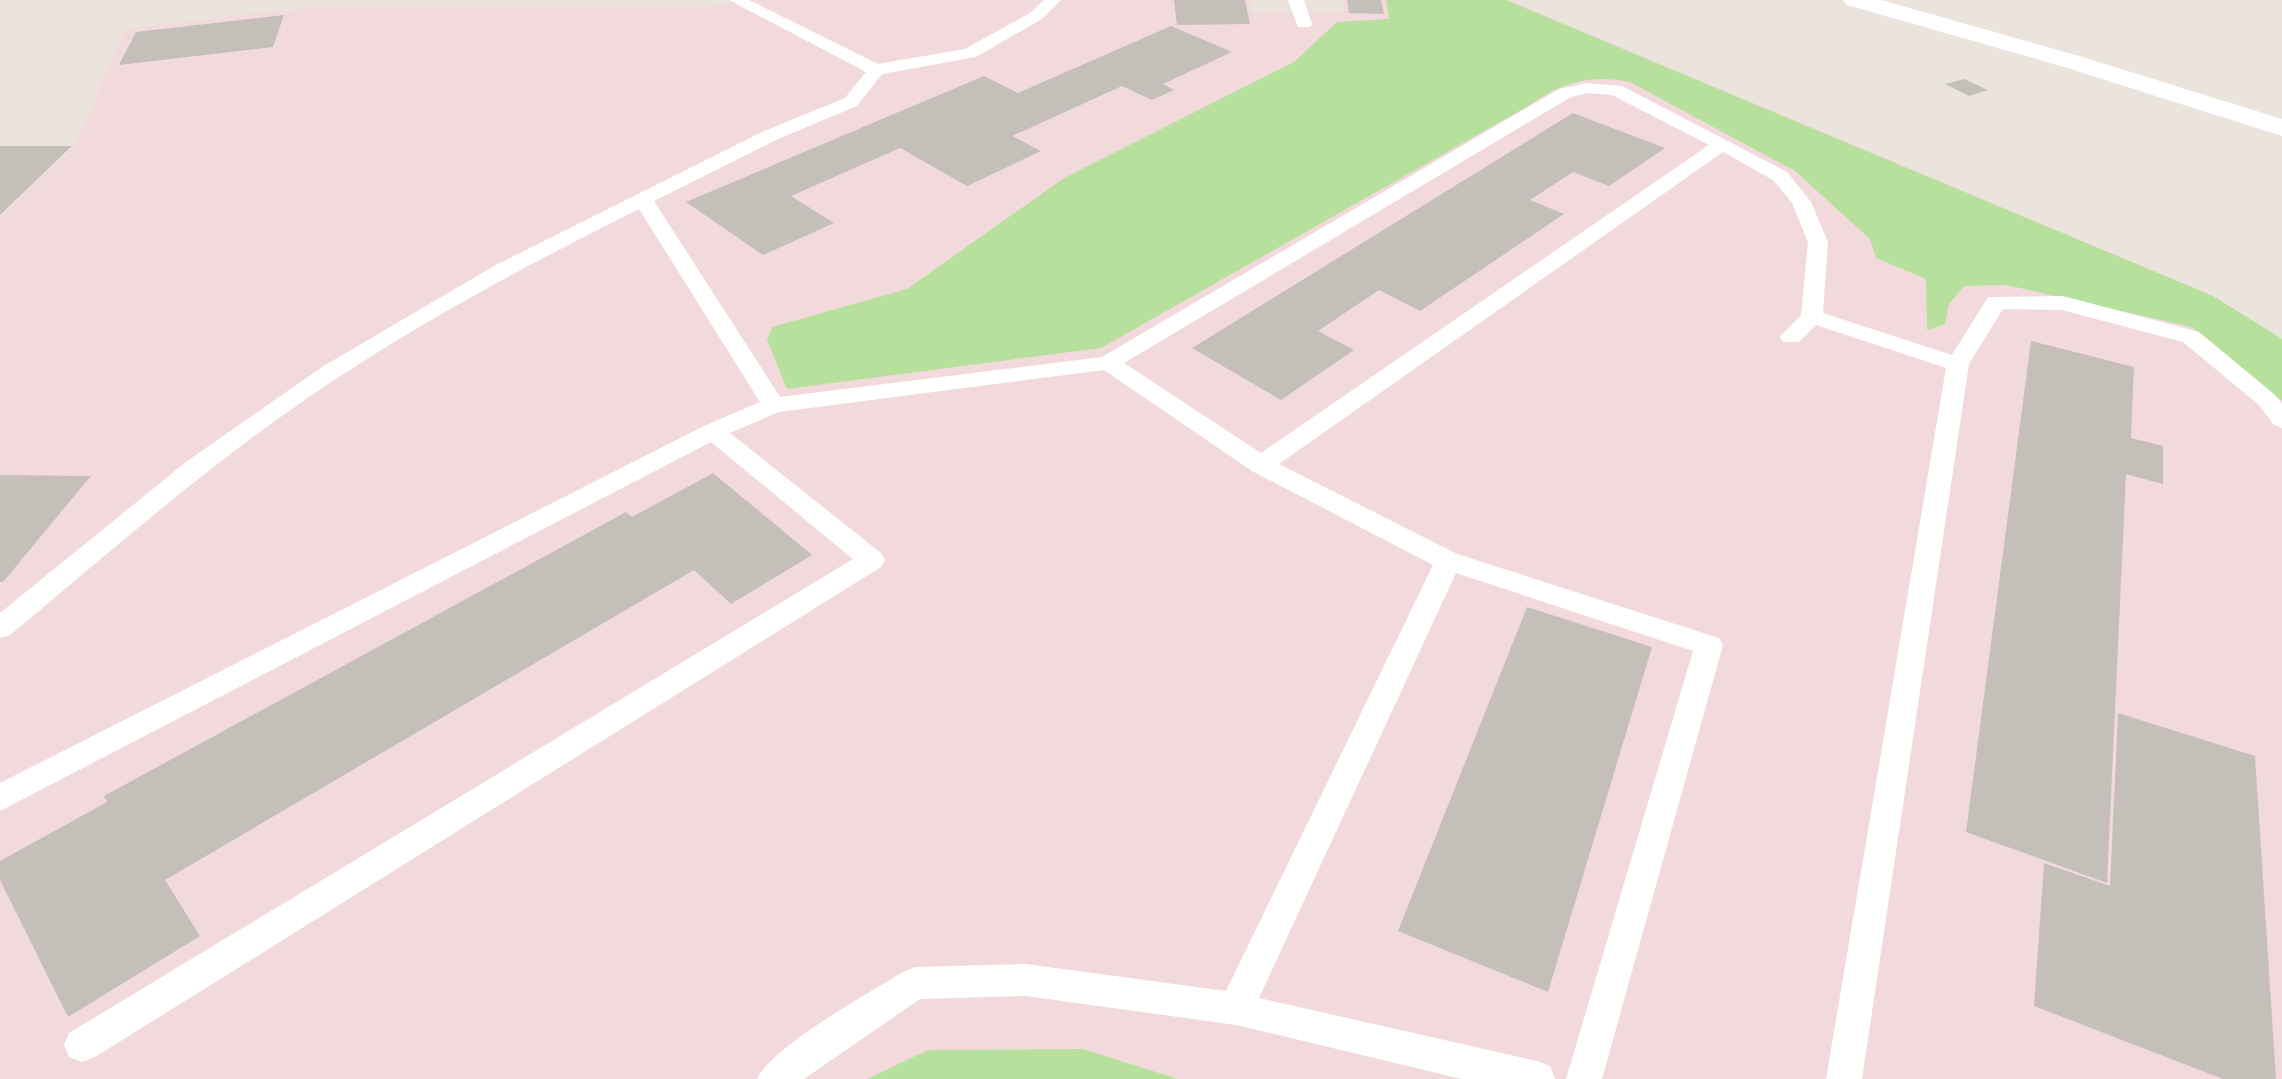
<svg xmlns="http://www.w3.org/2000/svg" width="2282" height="1079" viewBox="0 0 2282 1079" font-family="'IBM Plex Sans',sans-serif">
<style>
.medical{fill:#f2dadc}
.green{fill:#b6e09b}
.building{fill:#c4bfb8}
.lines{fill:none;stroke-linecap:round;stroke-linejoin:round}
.lane{fill:#fff;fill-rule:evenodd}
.street{fill:#fff;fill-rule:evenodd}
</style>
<rect width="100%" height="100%" fill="#ebe4dc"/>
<!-- medical -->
<path class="medical" d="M736,0H1250L1253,12H1344L1343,0H1509L2213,296L2282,339V1079H0V218L76,144L125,29L308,8H706Z"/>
<!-- green -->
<path class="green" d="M1386,0H1506L2213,296L2282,339V401L2192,327L2007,285L1964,286L1949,304L1945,324L1927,330L1926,279L1876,258L1870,239L1795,171L1630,82C1591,74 1561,82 1530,105L1101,348L787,389L767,340L772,327L907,289L1064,178L1294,62L1337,22L1389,19Z
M1083,1049L1178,1079H867L928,1050Z"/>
<!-- building -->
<path class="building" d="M1174,0H1245L1250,24L1177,25Z
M1347,0H1381L1384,14L1349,13Z
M284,15L273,47L119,65L136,32Z
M1171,26L1232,52L1163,84L1174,90L1152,100L1122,86L1012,136L1041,151L967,186L900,148L791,196L834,223L763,255L686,202L984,76L1018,93Z
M1964,79L1988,90L1969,96L1945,84Z
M1573,113L1665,148L1609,186L1573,172L1530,200L1564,214L1420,311L1379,290L1318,331L1354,350L1281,400L1192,348Z
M0,146H72L0,215Z
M2031,341L2134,367L2131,438L2163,446V484L2126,474L2107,883L1966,832Z
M713,473L812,555L731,604L694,570L165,880L200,936L68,1017L0,880V861L107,802L104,796L626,512L632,517Z
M0,475L91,476L3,582H0Z
M1527,607L1652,647L1548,992L1398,931Z
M2118,713L2255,756L2276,1079H2223L2034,1006L2044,863L2110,886Z"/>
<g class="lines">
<!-- lane -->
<path class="lane" d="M729,0H749L878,64L965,49L1030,13L1044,0H1061L1042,19L976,57L882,74L857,106L776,140L654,201L780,397L1102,357L1559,89L1587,83L1622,86L1787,172L1811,202L1828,242L1823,313L1952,355L1988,297L2063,296L2199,332L2275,395L2282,404V428L2274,425L2259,405L2183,342L2062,310L2003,309L1969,364L1862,1079H1826L1946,368L1816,325L1799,342H1783L1780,337L1801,315L1808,242L1792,203L1773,180L1723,152L1279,464L1457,554L1719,638L1723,645L1602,1079H1566L1693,651L1456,573L1259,998L1537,1061L1550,1066L1555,1079H1462L1236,1025L1026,996L920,999L804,1079H757C771,1047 869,993 903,972L915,967L1026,964L1226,991L1433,565L1252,471L1104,370L779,412L730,433L881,553L885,560L881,567L95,1057L82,1062L69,1057L64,1045L69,1033L853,559L711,442L0,811V783L704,426L760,402L639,209C537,260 435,314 339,377C222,453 117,546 10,635L0,638V613L186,462L322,367L494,266L762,132L845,98L866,72ZM1587,93L1612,95L1709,145L1261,453L1124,363L1571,97Z
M1288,0H1304L1312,24L1310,27H1298Z"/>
<!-- street -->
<path class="street" d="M1843,0H1881L2079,56L2282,119V136L2061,66L1847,5Z"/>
</g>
</svg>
